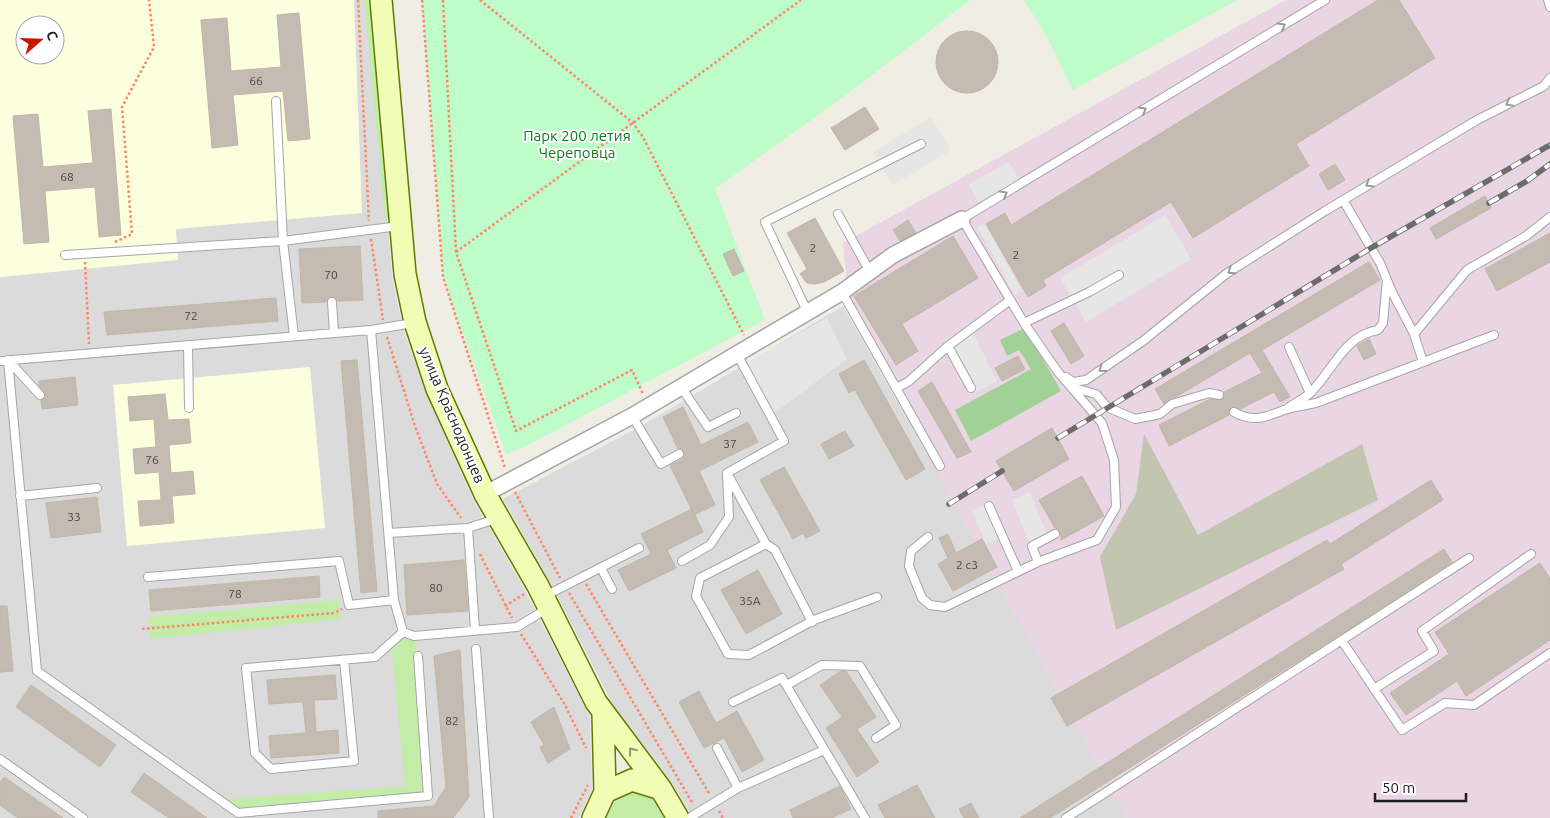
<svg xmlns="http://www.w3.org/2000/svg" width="1550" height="818" viewBox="0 0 1550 818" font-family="Ubuntu,sans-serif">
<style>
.residential{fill:#dcdbdb;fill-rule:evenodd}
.industrial{fill:#e9d5e3}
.education{fill:#fbffdd;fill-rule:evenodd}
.construction{fill:#c2c5af}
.grass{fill:#c2eca7}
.forest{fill:#a1d196}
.park{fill:#befcca}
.parking{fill:#e6e6e6}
.building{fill:#c4bcb3;stroke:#c2b5a5}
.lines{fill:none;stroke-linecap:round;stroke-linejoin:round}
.lane-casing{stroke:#a5a5a5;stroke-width:10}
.street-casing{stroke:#a5a5a5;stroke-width:18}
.secondary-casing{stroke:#607a00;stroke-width:24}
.path{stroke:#ff8565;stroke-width:2.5;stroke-dasharray:2.5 2.5;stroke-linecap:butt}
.lane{stroke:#fff;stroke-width:8}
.street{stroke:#fff;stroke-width:15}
.secondary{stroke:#f1fcb5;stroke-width:21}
.rail-casing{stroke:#6c6c6c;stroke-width:5.5}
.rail{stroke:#fff;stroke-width:4;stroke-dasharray:11;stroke-linecap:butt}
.oneway{stroke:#9a9a9a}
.oneway2{stroke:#929871}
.labels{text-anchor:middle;stroke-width:4;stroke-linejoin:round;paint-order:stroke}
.number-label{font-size:12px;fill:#484643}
.park-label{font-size:15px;fill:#06821e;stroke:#fff}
.street-label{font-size:15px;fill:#1e1e1e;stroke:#fff}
</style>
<rect width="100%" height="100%" fill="#f0ede4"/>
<!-- residential -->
<path class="residential" d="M0,0H368L392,275L402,325L426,394L473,499L526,592L590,717L592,789L579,818H0ZM25,25H55V55H25Z
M843,306L1133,818H693L671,781L614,707L549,580L503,499L639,427Z"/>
<!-- industrial -->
<path class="industrial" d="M1286,0H1550V818H1127L850,315L843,243Z"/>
<!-- education -->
<path class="education" d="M0,0H354L362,213L176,229L178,260L0,277ZM25,25H55V55H25Z
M310,367L325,528L127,546L113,385Z"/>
<!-- construction -->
<path class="construction" d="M1144,434L1198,535L1362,444L1378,500L1116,630L1100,557L1136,494Z"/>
<!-- grass -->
<path class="grass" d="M364,0H374L394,217L385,219Z
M339,600L341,619L151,639L149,617Z
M403,632L414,636L418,656L428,796L238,813L230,799L405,786L391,643Z
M650,788L673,818H604L624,789Z"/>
<!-- forest -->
<path class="forest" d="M1025,328L1061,391L971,441L955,410L1031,369L1019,350L1007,356L1000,340Z"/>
<!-- park -->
<path class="park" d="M422,0H970L850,92L715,189L765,320L524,447L506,454L443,277Z
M1024,0H1237L1073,90L1048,39Z"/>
<!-- parking -->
<path class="parking" d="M931,117L951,150L893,185L873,152Z
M1009,162L1019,180L978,202L969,184Z
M1165,215L1191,259L1086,322L1060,278Z
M985,223L1022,291L1015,295L977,227Z
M827,318L847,359L772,415L744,364Z
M972,331L997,381L970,395L944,346Z
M1030,492L1049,539L1030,546L1012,500Z
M986,505L999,538L986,544L972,510Z"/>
<!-- building -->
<path class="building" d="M1378,0H1399L1435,58L1296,144L1309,166L1193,238L1171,202L1043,280L1046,286L1028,297L986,224L1005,213L1011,225Z
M299,13L310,139L288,141L283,91L233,95L238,145L212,148L201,20L227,18L231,71L281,67L277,15Z
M936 62a31 31 0 1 1 62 0a31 31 0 1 1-62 0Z
M865,107L879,129L845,150L831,128Z
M111,109L121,235L99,237L95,187L45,191L49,242L24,244L13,116L38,114L43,167L93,163L88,111Z
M1335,164L1345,180L1328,190L1319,174Z
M1485,196L1491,208L1436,239L1430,228Z
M815,218L844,271L824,282L814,284L807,283L800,274L807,269L787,233Z
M908,220L916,233L900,241L893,230Z
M1550,233V262L1497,291L1485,269Z
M953,236L978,278L902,324L918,351L896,365L854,296Z
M360,246L363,300L338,301L332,296L326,302L302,303L299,249Z
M734,249L744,271L733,276L723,254Z
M1369,262L1380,280L1262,350L1290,397L1280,402L1274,392L1240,409L1231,407L1229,415L1169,446L1159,425L1210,399L1221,400L1224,397V392L1262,373L1250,353L1164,404L1155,389Z
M276,298L278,321L107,335L104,312Z
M1064,323L1084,356L1071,364L1051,331Z
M1369,339L1376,354L1364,360L1357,346Z
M1018,356L1025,369L1002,381L995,368Z
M357,360L377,591L361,593L341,361Z
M864,360L925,469L906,480L855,390L849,393L839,374Z
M75,377L78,405L42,409L41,400L46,394L39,386V381Z
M932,382L971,452L957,458L918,391Z
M165,394L168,420L189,419L191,443L169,445L171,473L193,471L195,494L172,496L174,523L140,526L138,501L161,500L159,472L135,474L133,449L156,447L154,419L130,421L128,397Z
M683,407L701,445L748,422L758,442L699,471L715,505L694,515L670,465L683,459L684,452L678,449L663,417Z
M1052,428L1069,459L1014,491L996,461Z
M845,431L854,446L829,459L821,444Z
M784,467L820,531L806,538L803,533L793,539L760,480Z
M1082,476L1104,516L1061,540L1060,531L1055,528L1039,500Z
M1431,480L1443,500L1341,564L1344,569L1067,726L1051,698L1327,540L1330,544Z
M97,497L101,532L51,538L46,503Z
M692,509L703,532L667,550L676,568L629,591L618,570L651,554L641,534Z
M948,534L956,553L982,539L997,567L953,591L938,564L948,558L939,538Z
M1444,549L1452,562L1341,634L1050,818H1020Z
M464,560L468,611L407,615L404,565Z
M1540,563L1550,578V640L1466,696L1457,681L1406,715L1390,693L1449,654L1435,632Z
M758,570L782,614L746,634L721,590Z
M319,576L320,597L151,611L149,590Z
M0,606H7L13,671L0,672Z
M460,650L469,797L453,818H378V811L434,806L446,787L434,656Z
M841,671H846L876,717L857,729L879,762L857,777L826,728L842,717L820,685Z
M335,675L337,699L314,700L316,732L338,730L339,753L271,758L269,736L306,733L303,702L269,704L267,680Z
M31,685L116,745L100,767L16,707Z
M699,691L716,723L737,711L764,760L742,772L724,738L704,748L679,702Z
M554,707L570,749L548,763L540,747L544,745L531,722Z
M144,773L207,818H169L131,792Z
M4,777L63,818H18L0,805V783Z
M917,785L935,818H885L878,805Z
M840,786L851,809L832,818H793L790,810Z
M971,803L979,818H964L959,809Z"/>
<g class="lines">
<!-- lane casing -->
<g class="lane-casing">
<path id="lane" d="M1548,0L1550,7
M1343,200L1380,263L1392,292L1414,334L1423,362
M838,214L870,272
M65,255L283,241L276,101
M842,292L940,466
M332,302L334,333
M807,311L765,222L921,144
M1024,323L1089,292L1119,275
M371,330L394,600L403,632L414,636L517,627L548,608
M1414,334L1467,270L1526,236L1550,217
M294,336L283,241L399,226
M188,345L189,408
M1289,347L1310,393
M8,360L37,671L238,813L428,796L418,656
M8,360L40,395
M0,361L371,330L413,323
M1066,377L1073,382L1086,380L1143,341L1226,274L1325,211L1477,120L1544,86L1550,78
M681,387L708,427L736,413
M896,388L908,382L948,346
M971,388L948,346L1009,301
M1074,388L1096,394L1107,407L1135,419L1160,414L1172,404L1209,393L1219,395
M1289,407C1297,402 1308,397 1314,389C1334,367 1346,335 1378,330L1383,323L1387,280
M1234,412C1253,423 1266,417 1284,410C1294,407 1305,405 1316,403L1494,335
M632,416L661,464L679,454
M727,473L766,544L700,578L696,596L728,654L749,655L814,620L877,597
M20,496L97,488
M989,506L1018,571
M468,528L475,630
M389,533L468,528L496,519
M928,537L911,551L909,566L922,598L930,605L945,607L1038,562L1097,540L1116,507L1114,460L1102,423L1058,372L1024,323L962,219L1325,0
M766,544L775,550L812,622
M682,561L710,545L729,517L727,473L784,441L737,354
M1038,562L1032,546L1055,534
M601,568L612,589
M148,577L339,561L349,605L394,600
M545,596L639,548
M1342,641L1402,730L1445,703L1474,705L1550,653
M476,649L489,818
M344,660L354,761L271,769L255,753L246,668L375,657L403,632
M787,685L822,665L860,666L896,725L876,738
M1374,689L1434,651L1422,631L1531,554
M733,702L782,678L865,818
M717,748L738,788
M0,759L83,818
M689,818L738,788L824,750
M1066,818L1469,558"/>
</g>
<!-- street casing -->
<g class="street-casing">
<path id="street" d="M485,494L632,416L842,292L893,255L962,219"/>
</g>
<!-- secondary casing -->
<g class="secondary-casing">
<path id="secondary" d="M381,0L405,274L415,322L437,389L485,494L538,586L596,702L661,789
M603,714L605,792
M593,818L605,792L632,780L661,789L678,818"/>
</g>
<!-- path -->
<path class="path" d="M358,0L369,221
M422,0L443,277L505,468
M443,0L456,252L516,431L632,370L643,394
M480,0L632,122L643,137L744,335
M371,239L383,320
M115,242L132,234L122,107L154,47L149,0
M456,252L801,0
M85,262L89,344
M387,337L415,426L437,484L461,518
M515,492L560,578
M480,554L512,618
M586,584L710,795
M569,593L693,804
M505,606L524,594
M142,629L334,613L342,609
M521,634L565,705L586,748
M719,811L723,818
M571,818L588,785"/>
<!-- lane -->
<use href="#lane" class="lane"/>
<!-- street -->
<use href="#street" class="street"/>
<!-- secondary -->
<use href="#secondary" class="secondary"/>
<!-- rail casing -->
<g class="rail-casing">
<path id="rail" d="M1489,203L1527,181L1550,164
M1058,438L1371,248L1550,145
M949,504L1002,471"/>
</g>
<!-- rail -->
<use href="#rail" class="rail"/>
</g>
<!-- one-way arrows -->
<defs><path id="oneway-chevron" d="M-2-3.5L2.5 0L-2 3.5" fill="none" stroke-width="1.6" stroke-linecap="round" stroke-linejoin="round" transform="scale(1.25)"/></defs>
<g class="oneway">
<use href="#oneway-chevron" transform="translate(1282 26) rotate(-31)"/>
<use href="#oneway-chevron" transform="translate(1509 103) rotate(153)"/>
<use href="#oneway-chevron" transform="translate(1143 110) rotate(-31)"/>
<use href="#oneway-chevron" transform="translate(1369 184) rotate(149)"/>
<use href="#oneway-chevron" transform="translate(1004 194) rotate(-31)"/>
<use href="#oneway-chevron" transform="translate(1231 271) rotate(146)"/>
<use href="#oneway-chevron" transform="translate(1102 369) rotate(144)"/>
</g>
<use class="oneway2" href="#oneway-chevron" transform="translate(632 751) rotate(-128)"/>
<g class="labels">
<!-- number labels -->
<g class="number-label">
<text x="256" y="85">66</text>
<text x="67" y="181">68</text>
<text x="813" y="252">2</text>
<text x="1016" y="259">2</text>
<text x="331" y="279">70</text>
<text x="191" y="320">72</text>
<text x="730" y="448">37</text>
<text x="152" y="464">76</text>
<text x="74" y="521">33</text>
<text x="967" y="569">2 с3</text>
<text x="436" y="592">80</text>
<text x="235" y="598">78</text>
<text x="750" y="605">35А</text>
<text x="452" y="725">82</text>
</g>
<!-- park labels -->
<g class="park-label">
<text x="577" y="141">Парк 200 летия<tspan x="577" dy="17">Череповца</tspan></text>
</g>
<!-- street labels -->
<g class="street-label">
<text transform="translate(452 415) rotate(67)" y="5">улица Краснодонцев</text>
</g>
</g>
<!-- north arrow -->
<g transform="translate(40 40) rotate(70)"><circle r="24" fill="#ffffff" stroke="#a5a5a5"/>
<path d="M0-4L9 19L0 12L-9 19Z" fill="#cc1500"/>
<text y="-8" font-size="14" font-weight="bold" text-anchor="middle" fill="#1e1e1e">С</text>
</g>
<!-- scale -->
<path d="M1375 793v8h91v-8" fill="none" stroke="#1e1e1e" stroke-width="2.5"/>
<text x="1382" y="793" font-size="15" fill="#1e1e1e" stroke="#ffffff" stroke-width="4" paint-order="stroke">50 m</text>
</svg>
